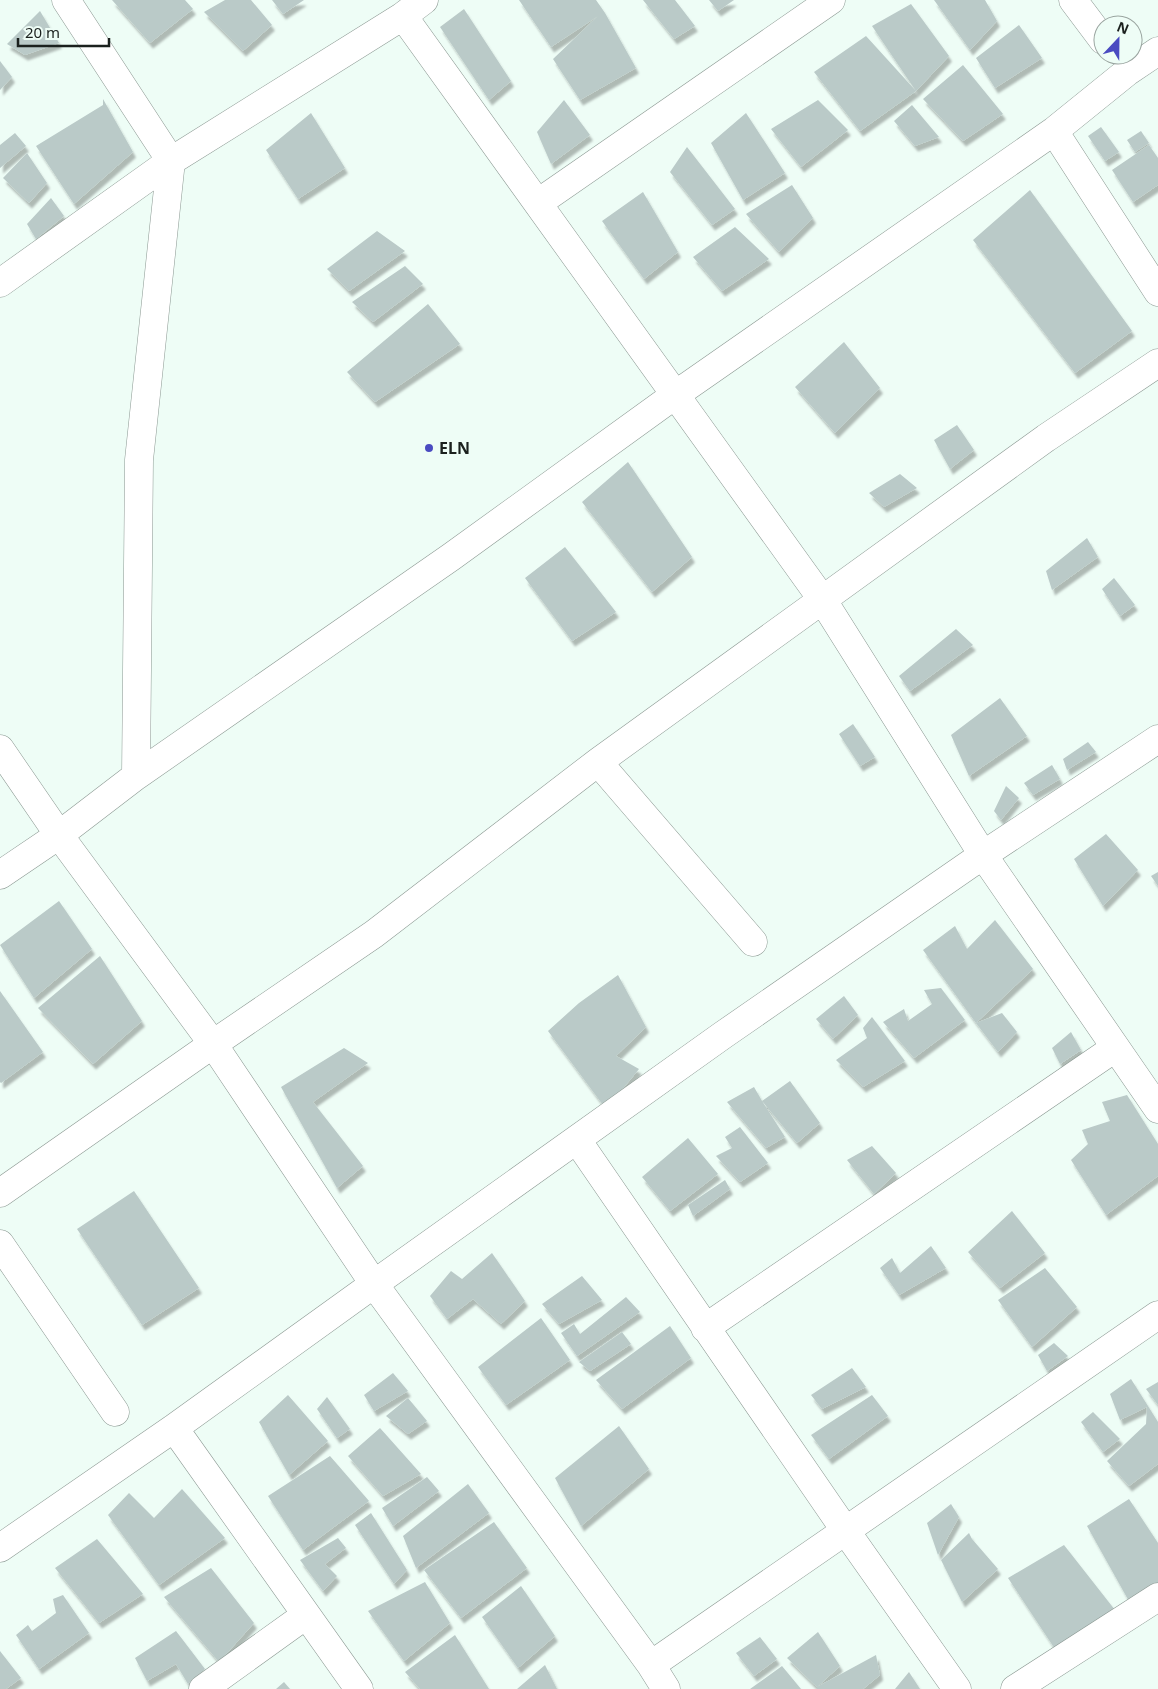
<svg xmlns="http://www.w3.org/2000/svg" width="1158" height="1689" viewBox="0 0 1158 1689" font-family="'Noto Sans',sans-serif">
<style>
.building{fill:#bacac8;filter:url(#shadow)}
.lines{fill:none;stroke-linecap:round;stroke-linejoin:round}
.minor-casing{stroke:#8b9892;stroke-width:29}
.minor{stroke:#fff;stroke-width:28}
.poi-dot{fill:#4a4bc1;stroke:#eefdf6;stroke-width:2}
.labels{text-anchor:middle;stroke-width:5;stroke-linejoin:round;paint-order:stroke}
.poi-label{font-size:16px;font-weight:bold;fill:#1b211e;stroke:#eefdf6;text-anchor:start}
</style>
<defs>
<filter id="shadow"><feDropShadow dx="3" dy="5.5" stdDeviation="1" flood-color="#0004"/></filter>
</defs>
<rect width="100%" height="100%" fill="#eefdf6"/>
<!-- building -->
<path class="building" d="M112,0H185L193,9L150,43Z
M225,0H251L272,25L243,51L204,12Z
M272,0H304L283,14Z
M519,0H596L605,13L636,68L580,100L553,59L598,16L551,47Z
M643,0H675L695,26L674,39Z
M709,0H734L718,11Z
M934,0H985L997,21L970,50Z
M911,4L949,56L916,91L872,26Z
M464,9L511,81L489,100L440,27Z
M40,11L59,43L25,55L7,44Z
M1019,25L1042,58L995,88L976,58Z
M866,36L916,91L860,131L814,72Z
M0,61L12,77L0,90Z
M963,65L1003,114L963,141L923,99Z
M103,99L133,152L74,204L36,146L103,105Z
M564,100L590,135L551,164L537,132Z
M818,100L848,130L801,167L771,129Z
M912,105L939,137L915,146L894,121Z
M311,113L345,168L298,199L266,150Z
M746,113L785,173L743,200L711,143Z
M1101,127L1119,152L1105,161L1088,136Z
M1141,131L1149,143L1135,152L1127,140Z
M15,133L26,146L0,168V145Z
M1149,145L1158,158V185L1133,202L1112,170Z
M687,147L735,209L712,225L670,172Z
M27,153L47,183L29,203L3,178Z
M792,185L813,218L779,252L746,214Z
M1030,190L1132,331L1075,373L973,240Z
M643,192L678,252L644,279L602,221Z
M51,198L64,216L36,239L27,224Z
M735,227L769,259L722,291L693,257Z
M377,231L405,251L349,291L327,269Z
M405,266L423,284L373,322L352,302Z
M428,304L460,344L375,402L347,372Z
M844,342L880,388L835,433L795,387Z
M957,425L974,450L950,469L934,440Z
M628,462L692,557L652,592L582,502Z
M900,474L917,488L884,507L869,493Z
M1087,538L1098,557L1052,590L1046,571Z
M565,547L616,612L572,641L525,578Z
M1114,578L1135,605L1120,616L1102,589Z
M956,629L973,645L910,691L899,676Z
M1000,698L1027,736L969,776L951,735Z
M853,724L875,757L860,766L839,734Z
M1088,742L1096,752L1067,770L1063,759Z
M1052,765L1060,779L1033,795L1024,783Z
M1006,786L1019,798L1001,820L994,811Z
M1106,834L1138,870L1103,906L1074,859Z
M1158,872V886L1151,876Z
M59,901L92,949L34,998L0,945Z
M995,920L1033,969L976,1023L1002,1013L1017,1032L998,1052L976,1023L923,950L955,926L967,949Z
M100,956L142,1021L93,1064L38,1008Z
M618,975L646,1027L616,1056L639,1069L606,1109L548,1031L579,1003Z
M941,988L965,1020L914,1058L883,1022L904,1009L908,1021L932,1004L924,990Z
M0,991L43,1052L1,1083L0,1082Z
M844,996L858,1015L833,1039L816,1019Z
M872,1017L905,1061L863,1087L836,1060L867,1038L863,1028Z
M1071,1032L1081,1050L1060,1064L1052,1048Z
M344,1048L368,1063L313,1102L363,1166L337,1188L281,1087Z
M790,1081L820,1123L797,1143L762,1101L785,1137L766,1148L727,1102L754,1087L762,1101Z
M1127,1095L1158,1144V1176L1106,1215L1071,1160L1088,1144L1082,1130L1110,1121L1102,1102Z
M740,1127L768,1163L740,1182L716,1156L732,1148L725,1137Z
M688,1138L718,1174L670,1211L642,1177Z
M872,1146L896,1173L874,1194L847,1160Z
M725,1180L730,1189L693,1216L688,1205Z
M134,1191L199,1288L142,1325L77,1229Z
M1012,1211L1045,1253L1000,1288L968,1252Z
M931,1246L946,1268L899,1295L880,1268L892,1258L900,1273Z
M492,1253L525,1301L501,1324L473,1299L447,1319L430,1296L451,1271L462,1279Z
M1045,1268L1077,1307L1032,1347L998,1300Z
M582,1276L602,1300L559,1324L542,1304Z
M626,1297L640,1312L577,1356L561,1333L574,1324L580,1334Z
M541,1318L570,1360L506,1405L478,1367Z
M670,1326L691,1358L622,1409L596,1380Z
M622,1332L631,1344L590,1371L579,1362Z
M1054,1343L1068,1356L1047,1371L1038,1355Z
M852,1368L866,1387L822,1409L811,1395Z
M393,1373L408,1391L374,1411L364,1395Z
M1131,1379L1158,1422V1464L1129,1486L1107,1461L1146,1424L1147,1407L1120,1420L1110,1394Z
M1158,1382V1405L1146,1389Z
M288,1395L328,1441L289,1475L259,1422Z
M872,1395L888,1416L829,1459L811,1435Z
M327,1397L350,1429L337,1438L317,1409Z
M408,1398L427,1421L408,1434L386,1416Z
M1093,1412L1120,1439L1103,1452L1081,1422Z
M619,1426L649,1469L581,1526L555,1478Z
M380,1428L421,1474L383,1496L348,1456Z
M330,1456L369,1501L303,1550L268,1496Z
M427,1477L439,1491L393,1526L382,1508Z
M468,1484L489,1513L416,1568L403,1536Z
M182,1489L225,1538L159,1585L108,1515L129,1493L154,1518Z
M1129,1499L1158,1543V1583L1130,1603L1087,1526Z
M951,1504L959,1517L938,1555L927,1523Z
M371,1513L407,1570L394,1584L355,1525Z
M494,1522L527,1568L461,1618L424,1570Z
M969,1533L972,1539L998,1569L962,1602L941,1560Z
M338,1538L346,1548L325,1564L337,1576L323,1591L300,1560Z
M97,1539L143,1594L99,1623L55,1568Z
M1064,1545L1115,1610L1057,1652L1008,1578Z
M211,1568L254,1623L219,1662L164,1597Z
M425,1582L450,1623L404,1661L368,1611Z
M521,1586L555,1636L518,1668L482,1617Z
M63,1595L89,1633L39,1669L16,1635L28,1625L32,1631L56,1613L53,1599Z
M176,1631L205,1669L188,1684L176,1664L147,1681L135,1658Z
M818,1632L840,1666L817,1687L787,1658Z
M455,1635L489,1689H420L405,1672Z
M760,1637L777,1659L754,1676L736,1653Z
M0,1651L21,1678L6,1689H0Z
M876,1655L880,1675L863,1689H817V1687Z
M545,1665L557,1689H517Z
M782,1666L801,1689H750Z
M909,1672L920,1689H895Z
M284,1682L290,1689H276Z"/>
<g class="lines">
<!-- minor casing -->
<g class="minor-casing">
<path id="minor" d="M66,0L171,161L139,460L136,776
M1073,0L1103,40
M403,16L822,599L983,855L1158,1109
M1054,131L1158,292
M538,203L831,0
M0,283L171,161L403,16L424,0
M0,749L59,835L213,1044L374,1284L651,1665L666,1689
M598,762L753,942
M0,875L59,835L136,776L451,557L675,395L1054,131L1127,72L1158,51
M577,1140L845,1530L957,1689
M0,1193L213,1044L374,934L598,762L1046,438L1158,363
M0,1244L115,1412
M705,1328L1115,1048
M174,1428L359,1689
M0,1548L174,1428L374,1284L723,1035L983,855L1158,739
M651,1665L1158,1315
M203,1689L306,1615
M1015,1689L1158,1597"/>
</g>
<!-- minor -->
<use href="#minor" class="minor"/>
</g>
<!-- markers -->
<circle class="poi-dot" cx="429" cy="448" r="5"/>
<g class="labels">
<!-- poi labels -->
<g class="poi-label">
<text x="439" y="454">ELN</text>
</g>
</g>
<!-- north arrow -->
<g transform="translate(1118 40) rotate(22)"><circle r="24" fill="#eefdf6" stroke="#9aa5a0"/>
<path d="M0-4L9 19L0 12L-9 19Z" fill="#4a4bc1"/>
<text y="-8" font-size="14" font-weight="bold" text-anchor="middle" fill="#1b211e">N</text>
</g>
<!-- scale -->
<path d="M18 38v8h91v-8" fill="none" stroke="#1b211e" stroke-width="2.5"/>
<text x="25" y="38" font-size="15" fill="#1b211e" stroke="#eefdf6" stroke-width="4" paint-order="stroke">20 m</text>
</svg>
